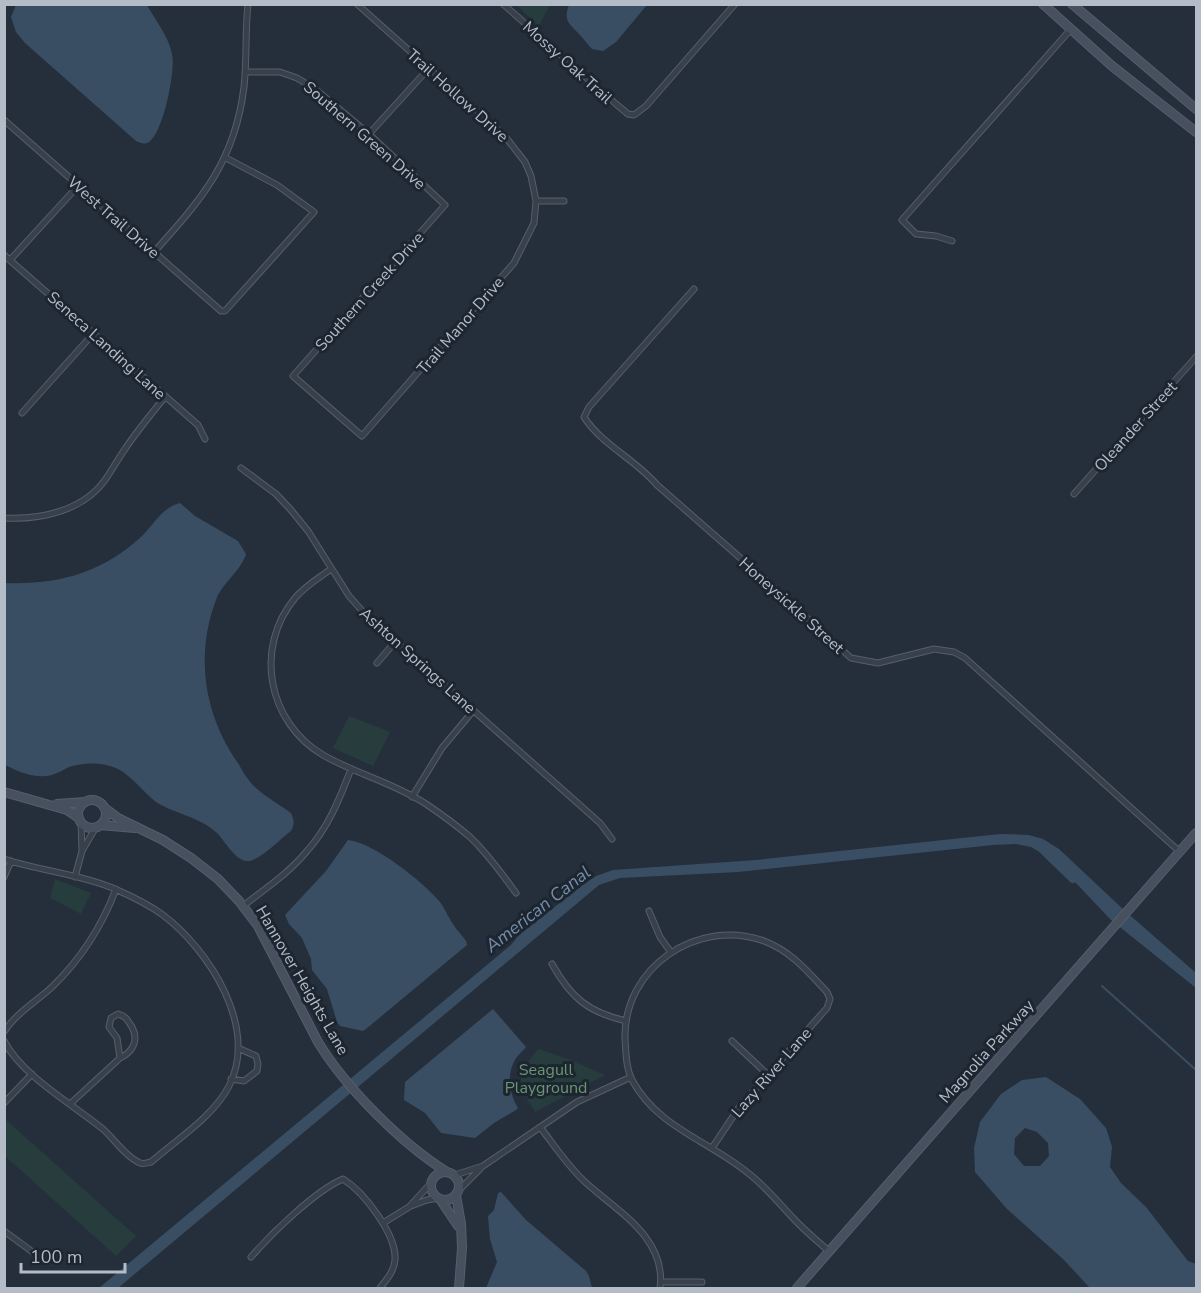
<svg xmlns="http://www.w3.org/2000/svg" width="1201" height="1293" viewBox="0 0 1201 1293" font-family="'Nunito Sans',sans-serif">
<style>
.green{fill:#273c3d}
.water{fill:#3a4e63;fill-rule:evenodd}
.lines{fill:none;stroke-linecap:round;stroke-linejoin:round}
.stream{stroke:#3a4e63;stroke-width:2}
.canal{stroke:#3a4e63;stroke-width:8}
.street-casing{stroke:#565f69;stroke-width:7}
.secondary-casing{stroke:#565f69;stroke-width:10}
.street{stroke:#38414b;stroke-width:5}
.secondary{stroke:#46505e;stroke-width:8}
.labels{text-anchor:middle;stroke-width:6;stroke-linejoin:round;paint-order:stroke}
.street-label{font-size:16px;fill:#b3bcc7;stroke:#1d2630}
.park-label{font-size:16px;fill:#6b9673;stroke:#1d2630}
.water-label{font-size:18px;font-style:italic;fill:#758ea9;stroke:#1d2630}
</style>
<rect width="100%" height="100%" fill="#242f3b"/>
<!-- green -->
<path class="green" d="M516,5H550L539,26Z
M349,716L390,732L373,766L333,748Z
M55,879L91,893L81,914L50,898Z
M538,1049L568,1059L605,1075L535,1112C516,1082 515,1078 538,1049Z
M5,1119L136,1236L116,1256L5,1156Z"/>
<!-- water -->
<path class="water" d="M16,5H147C155,20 169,37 172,54C176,70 163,133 149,142C144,145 141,143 136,141L25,43L16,32L11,17Z
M569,5V4L647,5L616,42L603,51L592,49C587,44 584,39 579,34C569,23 563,21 569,5Z
M180,503L195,516L238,541L246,554C241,571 222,583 216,600C195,655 204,715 238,763C243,772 249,782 257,789C268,798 280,805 291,813C294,820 295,824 291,831C281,838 258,863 246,861C234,859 225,841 217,833C200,817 175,814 156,802C143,792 133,777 118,769C103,762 84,762 69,767C63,770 58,773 52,775C35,779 19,772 5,765V583C58,585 102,573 142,536C154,524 163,507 180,503Z
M1000,834L1029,835L1043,839L1059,849L1124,910L1196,973V988L1111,920L1056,862L1031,847L1016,844L993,845L738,872L620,878L599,885L118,1288H99L511,945L519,935L584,884L596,876L613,870L756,860Z
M348,840C375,843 423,882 440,902C444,907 446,913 450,919C454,927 461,934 466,941L467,945L366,1029L363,1031L340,1026L337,1022L327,989L312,970L311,959L302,938L289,924L285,915L326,871Z
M493,1009L526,1047C523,1051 519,1054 516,1058C506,1074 509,1093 518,1108L516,1110L494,1123L475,1138L441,1133L425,1113L404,1100L405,1082Z
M1046,1077L1080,1099L1106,1128L1112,1147L1110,1167L1121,1183L1146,1207L1188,1261L1196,1264V1288H1090L1063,1259L1007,1209L975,1172L974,1148L980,1122L1001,1094L1022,1080ZM1025,1128L1037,1132L1048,1143L1049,1156L1040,1166H1024L1014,1154L1015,1138Z
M501,1192L526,1220L586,1271L589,1276L592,1288H486L497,1262L490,1239L488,1216L494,1210L498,1193Z"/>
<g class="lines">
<!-- stream -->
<path class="stream" d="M1102,986L1196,1070"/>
<!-- canal -->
<path class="canal" d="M1043,850L1073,879"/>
<!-- street casing -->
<g class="street-casing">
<path id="street" d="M503,4L616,104L628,114L634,115L646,106L735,4
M245,72H280L297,78L315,89L369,134L445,205L293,376L362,436L514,263L534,223L536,201L531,176L525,162L504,135L357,4
M4,120L221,311H225L314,212L277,185L226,158
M369,134L429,68
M536,201H564
M952,241L936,236L916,234L902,220L1071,29
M154,252C202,199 235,161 244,87C247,60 245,32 248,4
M4,255L198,425L205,439
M10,260L78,186
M694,289L589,407L584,417C602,445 635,459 657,485L753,569L851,658L878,663L934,649L954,652L965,658L1180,852
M22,413L93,334
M241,468L276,494L291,510L308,531L349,596L365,614L600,823L612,839
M1074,494L1196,357
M4,518C40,520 83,511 105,480C112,470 118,459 125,449C137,431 151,414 165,397
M331,569C319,578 305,586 295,598C254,647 267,722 323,755C356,774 394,783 426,804C441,814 456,825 470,837C488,854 502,874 516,893
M377,663L395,642
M412,797L442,748L473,711
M81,822L82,851
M4,859C40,871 80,874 115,889C131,896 148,904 163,915C209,950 259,1027 229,1086C214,1116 176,1140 151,1162C146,1163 143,1165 138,1162C125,1156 115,1140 104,1130C74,1105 23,1077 4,1041
M4,877L11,861
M75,877L82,851L96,827
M243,906C265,889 289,873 307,851C328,828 340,798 351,769
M649,911L660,937L670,951
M552,964C571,998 588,1012 626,1021
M118,1014C126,1016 128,1021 132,1027C139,1040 133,1052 120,1058L117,1038L109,1027L111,1018Z
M4,1032C16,1013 37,1001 52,987C81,959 102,926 116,889
M732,1041L767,1074
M231,1079L244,1081L257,1071L258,1064L256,1056L238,1048
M4,1103L32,1074
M70,1104L120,1058
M540,1127C554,1145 567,1165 584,1181C615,1210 667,1237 660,1288
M712,1148L740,1106L827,1008L830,999L827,992C808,972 791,951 764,941C697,917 623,968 625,1039C626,1053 626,1068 632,1080C658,1128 708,1140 748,1173C765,1186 778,1202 793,1218C804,1230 817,1241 830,1252
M455,1175L483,1166L577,1102L631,1077
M459,1190L480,1169
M411,1206L427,1200L438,1198
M383,1223L409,1207L432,1182
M4,1231L34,1253
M251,1257C272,1233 315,1191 343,1179C364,1192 397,1235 395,1260C394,1272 386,1280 380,1288
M661,1282H702"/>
</g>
<!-- secondary casing -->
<g class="secondary-casing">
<path id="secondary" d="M1043,4L1112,66L1196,132
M1072,4L1196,109
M4,792L67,810L79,818
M78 814a14 14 0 1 1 28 0a14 14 0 1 1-28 0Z
M57,804L85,802
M106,809L118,818L163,840L191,858L218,879L239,901L258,926L318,1042C346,1088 402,1144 447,1172
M100,825L135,828
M431 1186a14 14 0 1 1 28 0a14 14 0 1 1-28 0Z
M456,1195L461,1224L462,1248L459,1288
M440,1199L458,1226
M797,1288L1196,833"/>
</g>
<!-- street -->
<use href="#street" class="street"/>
<!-- secondary -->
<use href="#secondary" class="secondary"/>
</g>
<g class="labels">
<!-- street labels -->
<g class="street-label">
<text transform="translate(568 62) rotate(42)" y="6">Mossy Oak Trail</text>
<text transform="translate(458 95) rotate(42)" y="6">Trail Hollow Drive</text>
<text transform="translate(365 135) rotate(41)" y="6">Southern Green Drive</text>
<text transform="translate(114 217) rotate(41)" y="6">West Trail Drive</text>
<text transform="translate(369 291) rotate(-48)" y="6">Southern Creek Drive</text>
<text transform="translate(460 325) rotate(-49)" y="6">Trail Manor Drive</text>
<text transform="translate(107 345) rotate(42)" y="6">Seneca Landing Lane</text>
<text transform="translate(1135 426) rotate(-48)" y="6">Oleander Street</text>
<text transform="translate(792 605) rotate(42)" y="6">Honeysickle Street</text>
<text transform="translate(418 660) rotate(42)" y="6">Ashton Springs Lane</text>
<text transform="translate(303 980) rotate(60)" y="6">Hannover Heights Lane</text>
<text transform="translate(986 1051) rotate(-48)" y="6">Magnolia Parkway</text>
<text transform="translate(771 1072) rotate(-49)" y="6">Lazy River Lane</text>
</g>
<!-- park labels -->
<g class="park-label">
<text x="546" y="1075">Seagull<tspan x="546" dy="18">Playground</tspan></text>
</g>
<!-- water labels -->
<g class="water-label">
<text transform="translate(538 909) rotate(-38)" y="6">American Canal</text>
</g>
</g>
<!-- border -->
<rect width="1201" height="1293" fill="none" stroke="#b3bcc7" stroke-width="12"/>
<!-- scale -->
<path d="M21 1263v9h104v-9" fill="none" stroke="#b3bcc7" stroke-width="3"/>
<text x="30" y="1263" font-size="18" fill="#b3bcc7" stroke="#1d2630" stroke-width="4.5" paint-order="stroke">100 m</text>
</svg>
